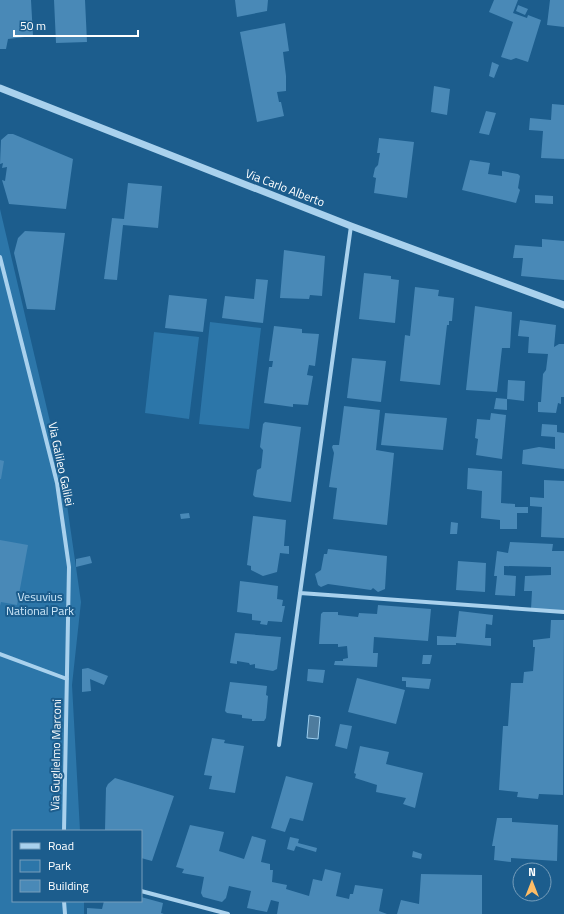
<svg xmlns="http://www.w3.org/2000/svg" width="564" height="914" viewBox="0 0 564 914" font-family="'Titillium Web',sans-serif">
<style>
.green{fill:#2c76a9}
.water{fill:#4e7c9e;stroke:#9cceef}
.building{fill:#4989b7}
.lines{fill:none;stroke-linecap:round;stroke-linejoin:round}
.minor{stroke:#a9d1ed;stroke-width:4}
.tertiary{stroke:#a9d1ed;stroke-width:7}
.labels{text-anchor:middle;stroke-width:4;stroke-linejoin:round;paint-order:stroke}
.street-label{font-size:12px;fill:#fff;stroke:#1c5d8d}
.park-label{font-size:12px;fill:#cee8f9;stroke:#1c5d8d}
</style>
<rect width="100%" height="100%" fill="#1c5d8d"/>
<!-- green -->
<path class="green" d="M0,209L63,477L81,602L72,685L80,831H13V901H84V914H0Z
M210,322L261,328L249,429L199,424Z
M154,332L199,337L189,419L145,413Z"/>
<!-- water -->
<path class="water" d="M309,715L320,717L318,739L307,738Z"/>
<!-- building -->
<path class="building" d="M0,0H31L33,36L8,39L6,49H0Z
M54,0H85L87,42L56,43Z
M235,0H268L267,11L237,17Z
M494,0H518L513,13L527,18L528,15L541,20L528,62L516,58L511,60L501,57L513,22L489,12Z
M550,0H564V27L547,25Z
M518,5L528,9L525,15L516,11Z
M285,23L289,51L283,52L286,76V91L277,92L279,102H281L284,116L257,122L240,32Z
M492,62L499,65L494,78L489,76Z
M434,86L450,89L447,115L431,112Z
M552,104L564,105V159L541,158L543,131L529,130L530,118L551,120Z
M486,111L496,113L489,135L479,133Z
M8,134H13L73,159L66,209L9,204L2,180L5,181L7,167L2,168L3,163L0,164L1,140Z
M379,138L414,142L407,198L374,193L376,178L373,177L375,168L378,165L380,153H377Z
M470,160L490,163L488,174L502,176V171L518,174L520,176L518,188L520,190L516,203L462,190Z
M128,183L162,186L158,228L123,225L117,280L104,279L112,218L124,219Z
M535,195L553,196V204L535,203Z
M25,231L65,233L55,310L27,309L14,253L18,238Z
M542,239L564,241V280L521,276L523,258H513L515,245L542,247Z
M284,250L325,256L322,296L310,295L309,299L280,298Z
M364,273L391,276V279L399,280L395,323L359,319Z
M256,279L268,280L263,323L222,318L225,296L254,299Z
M415,287L439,290L438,296L454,298L452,321H449V325H447L440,385L400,381L405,335L410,336Z
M169,295L207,299L203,332L165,328Z
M475,306L512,312L510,348H502L497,392L466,390Z
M520,320L556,325L554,347L559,344H564V397H561V404L558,403L556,413L538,412V402H541L543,374L546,370L548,354L528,353L529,337L518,336Z
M274,326L302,329V333L319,334L315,366L309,365L307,375L313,376L308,405L293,404V407L264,403L269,367H272L273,361H269Z
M352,358L386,361L381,402L347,398Z
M508,380L525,381L524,401L507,399Z
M496,398L507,399V410L494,409Z
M344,406L380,410L376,450L394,453L387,525L333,519L337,488L329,487L334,453L332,447L333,445H339Z
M385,413L447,418L443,450L381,445Z
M491,413L506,415L502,459L476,455L478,439L475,438L477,419L490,420Z
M265,422L301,427L291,502L255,497L253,495L257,470L261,468L263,450L260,447L263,424Z
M542,424L557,425V432L564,433V469L522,464L523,450L539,447L555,449V437L541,436Z
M0,460L4,461L1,479H0Z
M468,468L502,471L501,503L515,504V507H528V513H517V529H500V520L481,518L482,491L467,489Z
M544,480L564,481V538L541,537L542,507L530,506V497L544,498Z
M189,513L190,518L181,519L180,514Z
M253,516L286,520L284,546H289V554L280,553L277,572L263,576L251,570V566L247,565Z
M451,522L458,523L457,534H450Z
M0,540L28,545L17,605L1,602L0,606Z
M510,542L553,544L552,551H564V611L531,609L532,591H524L525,576L551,575V567L504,566V575L516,576L515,596L495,595L497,576H494L497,551L508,553Z
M328,549L387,556L385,589L378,592L373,588L371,590L328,584L321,587L318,585L315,574L321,570L324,554H327Z
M90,556L92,563L76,567V559Z
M458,561L486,563L485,592L456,590Z
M240,581L278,586L277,599L283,600L282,606H285L282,622L268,621L267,625L260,624L261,621L252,620V614L237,612Z
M378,605L431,609L428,641L374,637L373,653H378L377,667L334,665L335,661H343V659L348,658L347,646L338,647V644H319L321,614L323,612H338V615L358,617L359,613L377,614Z
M459,611L493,615L492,625L486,624L485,638H491V646L456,643V645H437V636L456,637Z
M551,620H564L563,795L539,794L538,799L517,797L518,792L499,790L503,726H508L511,683H523L524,672L533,671L535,647H533V640L550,638Z
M235,633L281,637L277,669L273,671L255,668V664L250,665L249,663L237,661V664L230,663Z
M423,655H432L430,664H422Z
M88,668L108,676L104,685L90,679L91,691L82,692V669Z
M308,669L325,670L323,683L307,681Z
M402,677L431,679L429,689L406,687V681H402Z
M357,678L405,690L396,724L348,712Z
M230,682L267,686L266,695L268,696L266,718L264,721H252V719L242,718V715L227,713L225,711Z
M340,724L352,726L347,749L335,746Z
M212,738L225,740L224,743L244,746L235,793L209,789L212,776L204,775Z
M360,746L389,752L386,764L423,773L415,808L403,804L406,798L376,792L377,785L355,778L356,774L354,773Z
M286,776L313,783L303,821L290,818L285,832L271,828Z
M115,778L174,796L152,861L141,858V831L105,830L106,788L108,784Z
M497,818H512V822L558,825L557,861L511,858V862L494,860L495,846H492Z
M190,825L224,832L219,851L244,859L252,836L266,840L261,862L270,864V870H273L272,882L287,885L286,889L309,896L313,879L322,881L325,869L341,873L336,896L349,899L350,894H353L355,885L383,889L379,911L387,914H277L279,902L271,900L267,912L247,908L251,891L229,886L226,898L222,902L203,897L201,893L204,877L182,873L184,869L176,867Z
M290,837L299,839L298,843L317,848L316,852L296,846L294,851L287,849Z
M413,851L422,854L421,859L412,857Z
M421,874L482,875V914H397L401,900L419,904Z
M141,897L163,903L161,913L164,914H87V908L102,909L104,901H141Z"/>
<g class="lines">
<!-- minor -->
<path class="minor" d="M0,257L57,483L69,567L64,831
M300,593L564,612
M0,654L67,679
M279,745L351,226
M141,891L228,914
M64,901L65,914"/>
<!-- tertiary -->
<path class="tertiary" d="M0,88L351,226L564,305"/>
</g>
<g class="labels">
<!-- street labels -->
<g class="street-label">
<text transform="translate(285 188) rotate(21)" y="4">Via Carlo Alberto</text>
<text transform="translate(61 464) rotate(78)" y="4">Via Galileo Galilei</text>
<text transform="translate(56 755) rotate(-89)" y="4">Via Guglielmo Marconi</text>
</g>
<!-- park labels -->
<g class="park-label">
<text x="40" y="601">Vesuvius<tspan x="40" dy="14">National Park</tspan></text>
</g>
</g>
<!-- legend -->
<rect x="12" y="830" width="130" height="72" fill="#1c5d8d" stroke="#779ebb"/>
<rect x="20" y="843" width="20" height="6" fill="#a9d1ed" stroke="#779ebb"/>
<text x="48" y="850" font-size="12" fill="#ffffff">Road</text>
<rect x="20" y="860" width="20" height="12" fill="#2c76a9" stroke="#779ebb"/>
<text x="48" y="870" font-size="12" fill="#ffffff">Park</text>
<rect x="20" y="880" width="20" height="12" fill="#4989b7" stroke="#779ebb"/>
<text x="48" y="890" font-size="12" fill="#ffffff">Building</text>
<!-- north arrow -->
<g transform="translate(532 882)"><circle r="19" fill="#1c5d8d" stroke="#779ebb"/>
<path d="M0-3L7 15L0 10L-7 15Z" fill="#febd66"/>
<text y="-6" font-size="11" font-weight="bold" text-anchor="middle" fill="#ffffff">N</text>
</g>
<!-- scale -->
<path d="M14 30v6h124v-6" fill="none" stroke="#ffffff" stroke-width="2"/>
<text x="20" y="30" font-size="12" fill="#ffffff" stroke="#1c5d8d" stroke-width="3" paint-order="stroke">50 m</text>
</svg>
